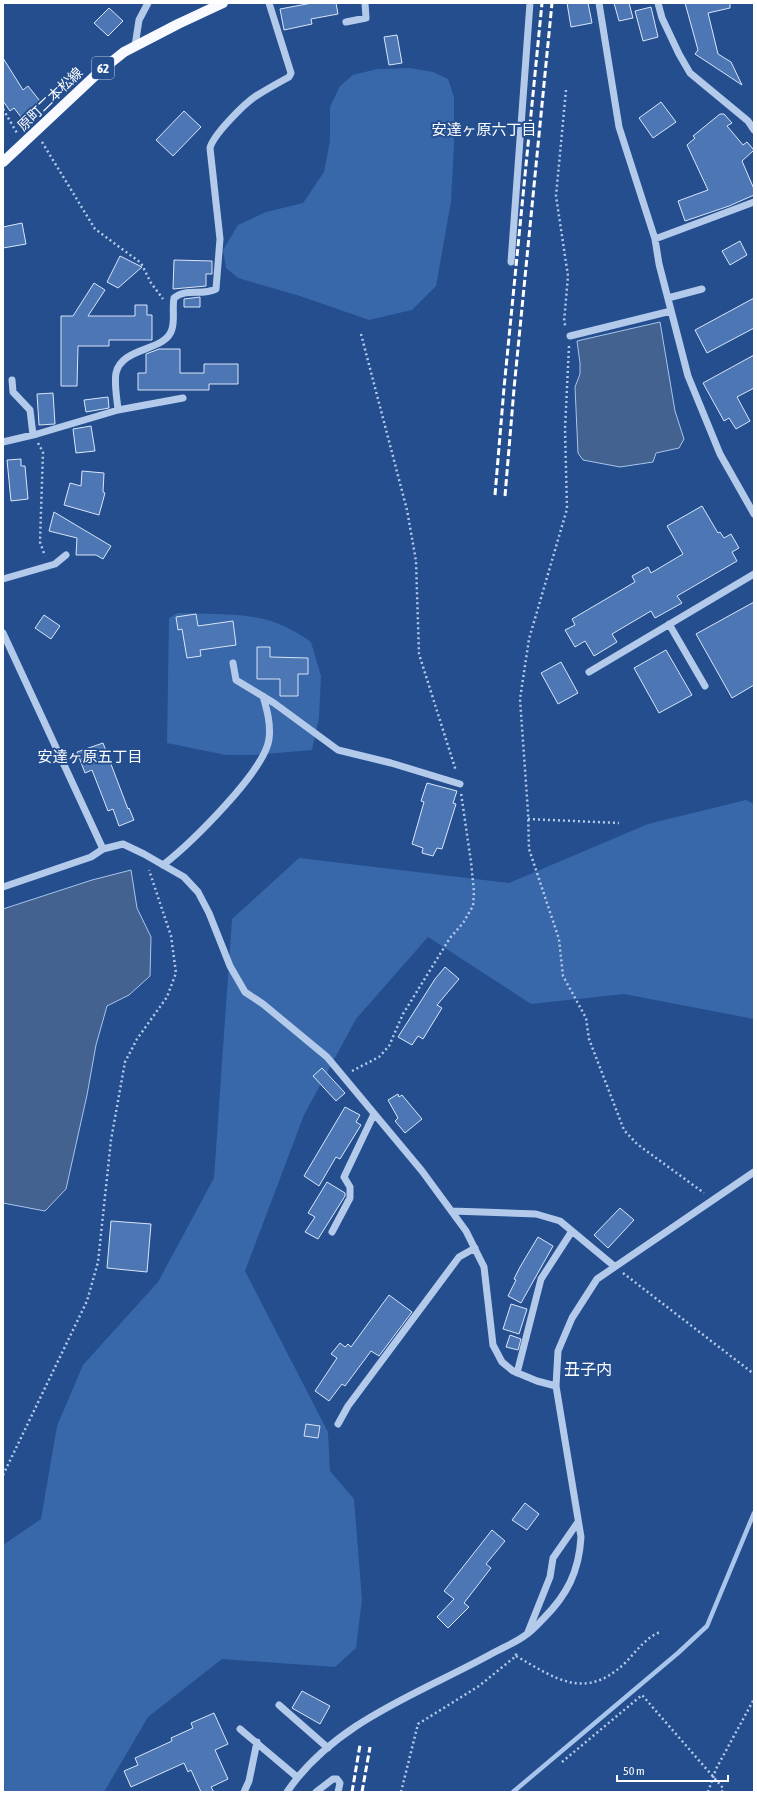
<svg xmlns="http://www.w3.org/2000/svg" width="757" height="1795" viewBox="0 0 757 1795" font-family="'Asap Condensed','Noto Sans JP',sans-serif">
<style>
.green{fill:#3867aa}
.water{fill:#446290;stroke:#a8c5ec}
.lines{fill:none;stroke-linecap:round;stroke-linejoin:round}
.stream{stroke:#a8c5ec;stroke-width:4.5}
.building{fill:#4c77b4;stroke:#d8e6f8}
.path{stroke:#b4caeb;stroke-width:2.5;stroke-dasharray:2 3;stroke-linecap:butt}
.minor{stroke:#b4caeb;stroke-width:7}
.major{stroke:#f8faff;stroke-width:10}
.rail{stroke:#fff;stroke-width:3;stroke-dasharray:7 3;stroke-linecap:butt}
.labels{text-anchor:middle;stroke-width:4;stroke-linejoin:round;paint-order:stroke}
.shield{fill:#244e8e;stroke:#bdcadd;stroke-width:1}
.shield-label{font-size:13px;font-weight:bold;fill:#fff}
.street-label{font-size:14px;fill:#fff;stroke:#244e8e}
.neighbourhood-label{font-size:15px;fill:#fff;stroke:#244e8e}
.quarter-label{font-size:16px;fill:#fff;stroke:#244e8e}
</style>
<rect width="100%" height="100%" fill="#244e8e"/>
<!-- green -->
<path class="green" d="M410,68L433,72L448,79L454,97V144L451,202L436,286L412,310L369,320L300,296L238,278L226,268L223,250L238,225L266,212L303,203L324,172L330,141V107L340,86L353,75L377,69Z
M178,613C206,614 237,613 264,619C281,623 297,632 311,642L321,676L319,718L312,750L253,755H226L167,743L169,618Z
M746,800L754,804V1019L624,994L531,1004L428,937L356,1019L304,1115L245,1271L328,1432L330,1471L354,1499L362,1600L356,1648L335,1667L222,1659L148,1717L104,1792H3V1545L41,1519L57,1426L83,1365L158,1282L214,1178L232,919L299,858L509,883L648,824Z"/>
<!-- water -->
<path class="water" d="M660,322L675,411L684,439L679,448L656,453L653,462L620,467L583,460L578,453L575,387L580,374V363L577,341Z
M131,870L137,908L151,937L150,976L129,995L107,1006L96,1045L87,1095L66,1189L45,1211L3,1203V909L92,880Z"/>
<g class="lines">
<!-- stream -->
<path class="stream" d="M513,1792L678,1653L707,1626L754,1513"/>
</g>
<!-- building -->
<path class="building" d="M312,3H336L338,14L311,19L312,24L284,30L280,9Z
M567,3H588L592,23L571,27Z
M614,3H629L633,18L619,21Z
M685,3H730V8L708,13L718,54L731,62L742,85L695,54L698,50Z
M651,7L658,37L643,41L635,11Z
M109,8L123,21L108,36L94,23Z
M397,35L402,63L389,65L384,37Z
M3,58L23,90L28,86L40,101L21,117L14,108L10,111L3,101Z
M661,102L676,122L653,138L639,118Z
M184,111L201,127L173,156L156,140Z
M720,114H724L732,123L727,126L743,145L747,142L754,150L742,161L754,189V195L729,206L685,221L678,201L708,190L687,145L695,138L693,136Z
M22,223L26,244L3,248V227Z
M740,241L747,255L730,265L722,251Z
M120,256L142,267L118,288L107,282Z
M174,260L212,261V274H206V286L173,289Z
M94,283L105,290L88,316H135V305H147V315H152V340H109V346H78L77,386H61V316H73Z
M200,297V307H184V299Z
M754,298V328L707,353L695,330Z
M159,349H180V373H204V364H238V384H209V390H138V373H146V354Z
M754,355V388L737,397L750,421L736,429L729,418L724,421L703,383Z
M53,393L55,424L39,425L37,394Z
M108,397L109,408L86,412L84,400Z
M91,426L95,451L76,453L73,429Z
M21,459V466H25L28,499L11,501L7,460Z
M82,471L104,473L103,492L105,493L99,515L64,505L70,483L81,486Z
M702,506L718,533L720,532L724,538L731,534L739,548L732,552L737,561L677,596L682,603L655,618L651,611L612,634L617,642L594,656L585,641L575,647L565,630L575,625L572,619L635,582L632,576L648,567L651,573L683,554L667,526Z
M54,512L111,546L103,559L96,555H76L77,538L49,531Z
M754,602V685L732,698L696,634Z
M196,614L198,626L233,621L236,645L200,650L201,656L187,658L182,629L178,630L176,617Z
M44,615L60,626L51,639L35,628Z
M257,647H270V657L308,658V674H298V696H280V679H257Z
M666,650L692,695L659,713L634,668Z
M561,662L578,693L558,704L541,673Z
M103,743L128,809L129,808L134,820L119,826L113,809L108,811L92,770L85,773L77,752Z
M427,783L457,791L453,803L456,804L442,849L437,848L433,856L422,853L423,848L412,844L424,802L421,801Z
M445,967L459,979L437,1005L442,1008L423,1039L418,1036L412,1045L398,1037L435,979Z
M322,1068L345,1093L336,1101L313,1076Z
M398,1094L399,1097L402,1095L422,1119L405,1133L395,1121L398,1118L388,1100Z
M345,1107L360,1115L356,1122L361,1125L340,1159L336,1157L319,1186L304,1176Z
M327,1182L345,1193V1196L318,1239L305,1232L315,1217L308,1213Z
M620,1208L634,1220L608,1248L594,1235Z
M111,1221L151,1224L147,1272L107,1268Z
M538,1237L553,1246L521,1303L508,1296L516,1280L514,1279L520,1267Z
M389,1295L412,1312L379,1356L371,1351L345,1386L342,1384L329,1401L315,1391L337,1358L331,1354L340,1343L345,1347L348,1344L351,1347Z
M511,1304L527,1309L519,1334L503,1329Z
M510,1335L521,1339L518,1350L506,1347Z
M306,1424L320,1426L318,1438L304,1436Z
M525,1503L539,1514L527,1530L512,1520Z
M492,1530L505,1541L486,1564L491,1568L464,1603L469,1607L448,1628L437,1617L454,1599L444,1591Z
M302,1691L330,1706L320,1724L292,1708Z
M214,1713L228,1744L215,1750L228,1779L211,1787L214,1792H201L191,1770L188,1772L184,1763L131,1787L124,1771L138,1765L135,1758L172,1741L171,1738L193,1728L191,1723Z"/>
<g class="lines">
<!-- path -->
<path class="path" d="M566,90L556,196L568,276L564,322L566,327
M3,109L17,133
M42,142L95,229L141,263L151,283L163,299
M361,334L407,510L416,561L419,654L456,771
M569,346L565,429L567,509L529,639L520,699L528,812L529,849L559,939L563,976L586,1018L589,1039L624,1130L637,1144L704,1193
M38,443L43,452L40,542L45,556
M528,819L619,823
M352,1071L379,1057L389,1046L403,1014L450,938L463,923L473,906L474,892L471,862L461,793
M623,1273L754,1374
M3,1475L87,1301L98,1262L111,1140L125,1062L137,1039L167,997L176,973L171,936L149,870
M516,1656C555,1678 584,1701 624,1664C636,1652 645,1638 660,1632
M562,1762L642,1695L723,1788L722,1792
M401,1792L418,1724L479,1686L516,1656V1652
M708,1792L716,1769L754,1699"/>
<!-- minor -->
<path class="minor" d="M599,3L619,127L655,239L659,264L688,376L720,454L754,514
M658,3L662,18L679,54L690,73L748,121L754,130
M346,22L366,18L365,3
M135,46L139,20L148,3
M655,239L754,202
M511,262L530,3
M668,298L702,289
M570,336L671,311
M12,380L13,392L30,410L33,435
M118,410C117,398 114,384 116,373C122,346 166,352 172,329C175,319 172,308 174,298C186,288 202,296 216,289L220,239L210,148C213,135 244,104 256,96C267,89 278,83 289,77L291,73L269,3
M3,442L37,434L118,410L183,398
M3,579L55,564L66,555
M669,624L705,686
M3,633L103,849L91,857L3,887
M233,663L236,680L274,703L338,750L391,763L460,784
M589,672L754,574
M103,849L123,844L144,854L184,877L198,892L209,913L230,966L245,992L263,1004L327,1057L422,1171L466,1231L484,1267L493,1345L502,1362L513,1371L537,1381L556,1386
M163,865C190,844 265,771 269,739C271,724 267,710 263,696
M452,1211L536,1214L560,1221L614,1266
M332,1232L350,1198V1187L344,1177L374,1114
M517,1373L541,1279L572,1231
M338,1424L348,1406L459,1257L475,1248
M528,1632L550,1577L553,1558L578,1522
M279,1705L328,1748
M240,1729L297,1777
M244,1792L249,1781L257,1742
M287,1792C335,1721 421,1693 493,1653C504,1647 517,1642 527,1634C533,1630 538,1624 543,1619C567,1595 579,1572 581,1537L556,1386L558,1351L572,1318L597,1279L754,1172
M316,1792L333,1779H337L340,1783L338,1792"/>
<!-- major -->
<path class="major" d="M3,162L99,72L124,52L178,24L223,3"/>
<!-- rail -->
<path class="rail" d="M495,495L504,388L542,3
M505,496L514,389L552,3
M352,1792L360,1745
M362,1792L370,1747"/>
</g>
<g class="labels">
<!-- shield labels -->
<rect class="shield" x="92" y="57" width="22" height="22" rx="3"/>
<g class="shield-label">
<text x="103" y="73">62</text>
</g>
<!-- street labels -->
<g class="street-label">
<text transform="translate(50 99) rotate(-44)" y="5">原町二本松線</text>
</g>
<!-- neighbourhood labels -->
<g class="neighbourhood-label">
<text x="484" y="135">安達ヶ原六丁目</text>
<text x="90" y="762">安達ヶ原五丁目</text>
</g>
<!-- quarter labels -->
<g class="quarter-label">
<text x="588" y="1375">丑子内</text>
</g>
</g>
<!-- border -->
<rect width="757" height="1795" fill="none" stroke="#ffffff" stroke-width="8"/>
<!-- scale -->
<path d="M617 1775v6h111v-6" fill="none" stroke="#ffffff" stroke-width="2"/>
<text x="623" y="1775" font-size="12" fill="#ffffff" stroke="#244e8e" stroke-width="3" paint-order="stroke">50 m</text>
</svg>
